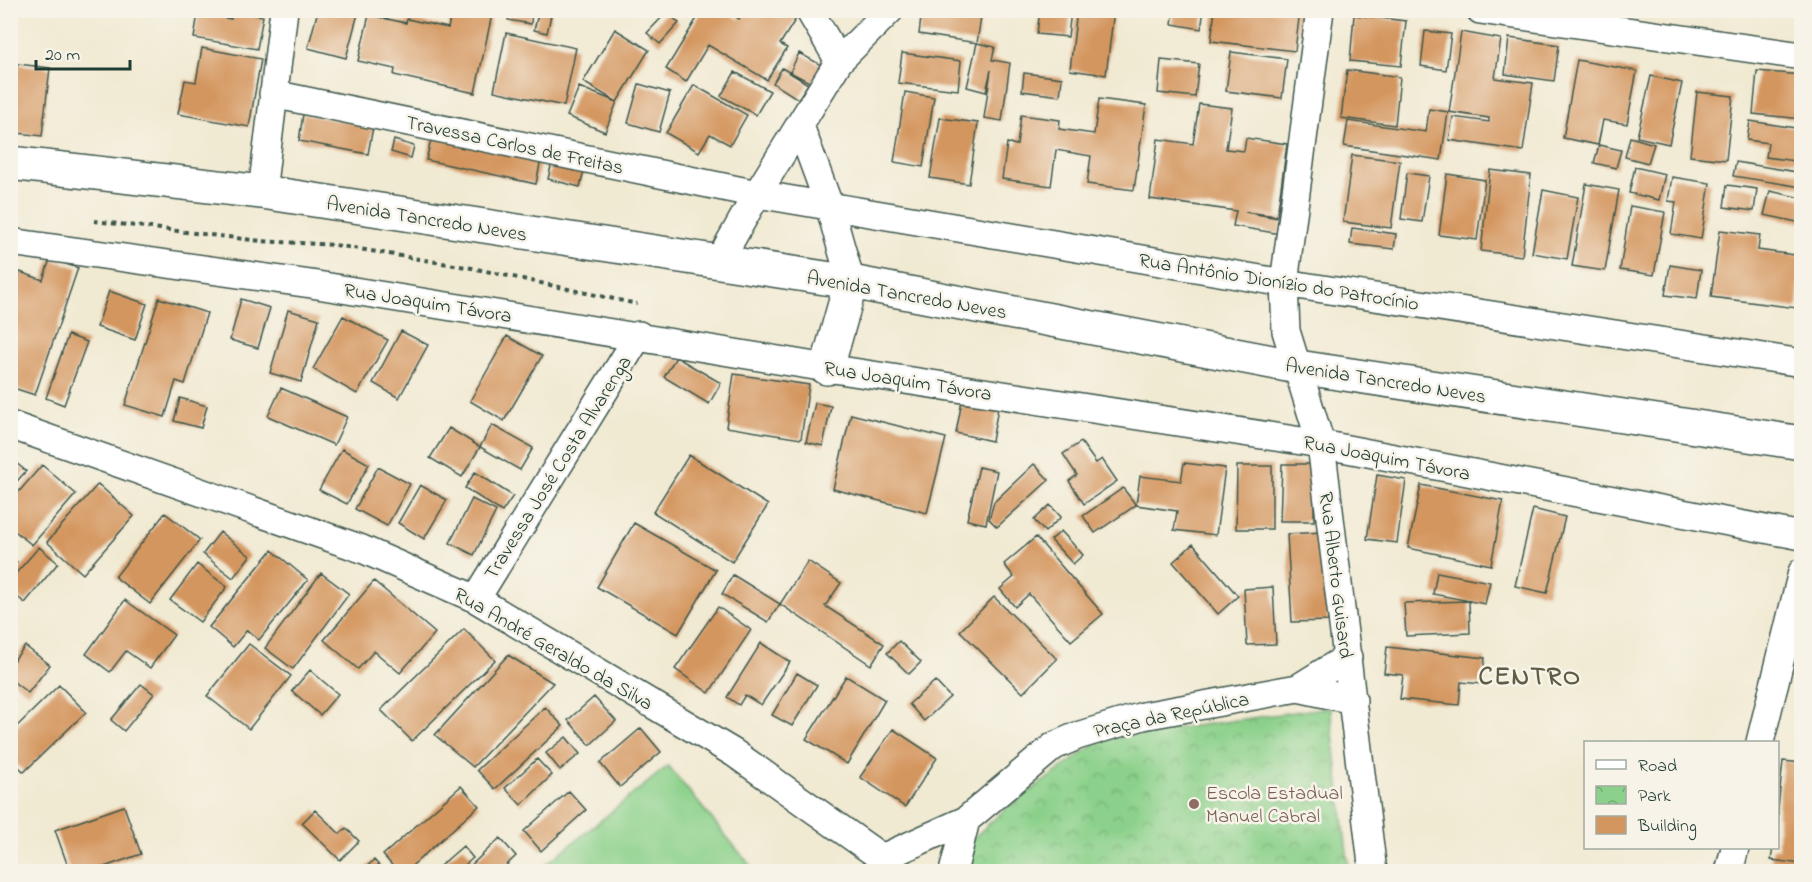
<svg xmlns="http://www.w3.org/2000/svg" width="1812" height="882" viewBox="0 0 1812 882" font-family="'Indie Flower',sans-serif">
<style>
.park{fill:url(#park-crowns);stroke:#568760;stroke-width:1.5}
.pitch{fill:#8cd18b;stroke:#568760;stroke-width:1.5}
.building{fill:#d4965f}
.lines{fill:none;stroke-linecap:round;stroke-linejoin:round}
.street-casing{stroke:#3e574c;stroke-width:30}
.primary-casing{stroke:#3e574c;stroke-width:36}
.path{stroke:#3e574c;stroke-width:4;stroke-dasharray:4.5 4.5;stroke-linecap:butt}
.street{stroke:#fff;stroke-width:27}
.primary{stroke:#fff;stroke-width:33}
.education-dot{fill:#8d6e63;stroke:#f7f3e8;stroke-width:2}
.labels{text-anchor:middle;stroke-width:5;stroke-linejoin:round;paint-order:stroke}
.street-label{font-size:20px;fill:#1f3d34;stroke:#f7f3e8}
.education-label{font-size:20px;fill:#785e54;stroke:#f7f3e8;text-anchor:start}
.district-label{font-size:26px;font-weight:bold;letter-spacing:1.5px;fill:#5e5c43;stroke:#f7f3e8}
</style>
<defs>
<pattern id="park-crowns" width="20" height="18" patternUnits="userSpaceOnUse" patternTransform="scale(1.5)"><rect width="20" height="18" fill="#8cd18b"/><path d="M2 6a3 3 0 1 1 6 0M12 15a3 3 0 1 1 6 0" fill="none" stroke="#72ab72"/></pattern>
</defs>
<rect width="100%" height="100%" fill="#f7f3e8"/>
<filter id="ink" filterUnits="userSpaceOnUse"><feTurbulence type="fractalNoise" baseFrequency=".0167" numOctaves="2"/><feDisplacementMap in="SourceGraphic" scale="12" xChannelSelector="R" yChannelSelector="G"/><feConvolveMatrix kernelMatrix="1 2 1 2 8 2 1 2 1" color-interpolation-filters="sRGB"/></filter>
<filter id="wash" filterUnits="userSpaceOnUse"><feTurbulence type="fractalNoise" baseFrequency=".008" numOctaves="4" result="noise"/><feDisplacementMap in="SourceGraphic" scale="24" xChannelSelector="R" yChannelSelector="G"/><feGaussianBlur stdDeviation="1.35" result="paint"/><feColorMatrix in="noise" values="0 0 0 0 0 0 0 0 0 0 0 0 0 0 0 0 0 1.4 0 .05"/><feComposite in="paint" operator="in"/></filter>
<g filter="url(#wash)">
<rect width="100%" height="100%" fill="#f1ead3"/>
<!-- park -->
<path class="park" d="M1330,707L1349,871L950,872L945,864L1004,810L1102,739Z"/>
<!-- pitch -->
<path class="pitch" d="M668,766L755,871H538Z"/>
<g id="blocks">
<!-- building -->
<path class="building" d="M318,10H359L346,58L308,48Z
M452,10H493L475,93L394,75L395,69L358,61L369,15L406,23L407,19L448,28Z
M509,10H532L531,24L508,20Z
M539,10L552,11L547,33L534,30Z
M702,10H725L739,19L744,10H785L797,17L780,44L787,48L767,80L708,45L686,82L666,69Z
M922,10H982L977,43L919,34Z
M1040,10H1071L1068,37L1037,34Z
M1077,10H1114L1106,75L1070,70Z
M1174,10H1204L1201,29L1172,24Z
M1215,10H1300L1295,51L1211,41Z
M232,11L263,16L257,49L194,38L198,13L231,19Z
M667,12L679,23L660,44L647,33Z
M1354,15L1406,21L1401,66L1350,61Z
M615,29L649,50L617,102L583,82Z
M1425,31L1451,34L1446,70L1421,66Z
M1461,32L1501,39L1495,78L1533,83L1523,151L1449,140L1453,117L1489,122V118L1449,112Z
M506,33L576,48L564,106L494,91Z
M1509,38L1559,45L1554,81L1505,74Z
M977,43L995,47L992,60L1010,63L1002,121L984,118L991,70L986,92L967,87Z
M202,48L261,59L249,127L178,114L185,80L196,82Z
M1231,52L1287,59L1282,98L1226,91Z
M799,53L823,66L813,84L790,72Z
M902,53L961,61L958,90L898,83Z
M1161,60L1199,64L1195,97L1158,93Z
M1577,60L1637,71L1627,124L1603,120L1598,145L1563,138Z
M10,63L50,68L42,136L10,132Z
M782,68L808,84L798,99L773,83Z
M1347,70L1400,77L1395,125L1341,118Z
M1757,71L1802,75V119L1753,114Z
M735,72L770,91L756,115L721,96Z
M1024,73L1062,78L1060,96L1022,91Z
M1651,76L1682,83L1669,144L1637,137Z
M639,84L670,93L659,132L628,123Z
M694,85L747,115L730,145L710,134L699,152L666,133Z
M579,87L617,102L605,132L567,116Z
M905,92L934,97L923,167L894,162Z
M1697,92L1733,96L1726,160L1690,156Z
M1099,99L1146,105L1134,190L1087,184L1091,156L1056,150L1051,186L1002,179L1007,143L1017,145L1021,115L1060,120L1059,129L1094,134Z
M1199,104L1232,108L1226,149L1244,151L1246,138L1287,144L1277,216L1245,212L1283,219L1280,234L1233,226L1236,211L1150,199L1158,139L1193,144Z
M1429,109L1448,112L1441,160L1344,146L1348,121L1426,132Z
M303,114L373,127L368,154L299,141Z
M940,118L978,123L969,184L930,178Z
M1750,121L1802,129V162L1766,157L1768,143L1747,140Z
M432,136L541,159L536,184L426,160Z
M1630,137L1654,144L1648,163L1625,157Z
M394,140L414,146L411,158L391,152Z
M1599,145L1621,150L1616,168L1594,163Z
M1352,155L1400,161L1391,228L1343,222Z
M552,162L584,170L580,187L548,179Z
M1736,162L1802,173V187L1733,176Z
M1635,167L1665,174L1659,200L1629,193Z
M1490,170L1531,175L1522,256L1481,251Z
M1407,173L1429,176L1422,222L1401,219Z
M1447,174L1485,180L1477,240L1439,235Z
M1672,177L1710,183L1701,239L1671,234L1676,202L1668,201Z
M1586,184L1619,190L1605,271L1572,266Z
M1727,185L1757,189L1754,211L1724,207Z
M1543,190L1578,197L1567,259L1532,253Z
M1770,191L1802,198V223L1764,215Z
M1630,206L1665,212L1654,275L1620,270Z
M1352,228L1396,234L1394,249L1350,244Z
M1720,230L1760,235L1758,250L1802,256L1797,308L1711,297Z
M50,259L78,268L35,395L10,387V300L20,272L43,280Z
M1670,265L1701,270L1697,299L1665,295Z
M109,291L147,304L135,340L97,327Z
M159,298L207,313L185,384L176,381L165,417L125,405Z
M241,299L270,308L258,348L230,340Z
M288,310L319,319L301,382L270,373Z
M343,316L388,340L357,394L313,369Z
M401,331L428,345L399,398L373,383Z
M68,335L87,342L64,405L46,398Z
M507,336L542,356L504,421L470,401Z
M676,357L721,383L709,404L664,377Z
M734,374L809,385L801,439L726,427Z
M281,388L347,417L334,445L268,416Z
M180,398L207,406L201,428L174,421Z
M962,401L998,408L992,441L956,433Z
M815,403L831,406L823,446L806,442Z
M851,414L946,438L927,513L833,489Z
M492,425L533,448L520,470L480,447Z
M449,428L480,447L462,477L430,458Z
M1081,442L1096,463L1102,459L1117,481L1084,504L1069,481L1077,475L1063,454Z
M342,449L369,464L347,504L319,490Z
M689,455L768,505L732,562L653,512Z
M10,458L26,471L10,489Z
M1184,463L1225,468L1216,535L1174,530L1177,511L1136,505L1140,476L1181,481Z
M1034,464L1049,480L997,527L989,519L994,502Z
M1282,464H1314V521H1280Z
M42,465L76,494L32,545L10,527V502Z
M1237,466H1272V529H1236Z
M378,467L410,484L387,526L355,509Z
M979,467L997,471L986,524L967,520Z
M475,472L513,496L502,512L465,488Z
M1377,475L1406,480L1397,543L1367,539Z
M98,484L134,516L83,574L47,542Z
M420,485L447,500L424,539L398,523Z
M1421,485L1503,501L1491,565L1408,548Z
M1123,488L1136,505L1095,533L1083,516Z
M472,499L496,511L474,555L450,543Z
M1050,505L1061,517L1045,532L1034,520Z
M1533,509L1565,517L1547,593L1515,586Z
M165,513L200,540L150,604L115,577Z
M634,523L716,570L678,634L597,587Z
M1061,531L1083,555L1073,564L1051,540Z
M220,532L250,556L233,578L203,554Z
M1323,532L1328,621L1292,622L1287,534Z
M1036,537L1103,614L1071,641L1029,594L1015,607L1000,589L1014,577L1004,564Z
M1193,544L1238,596L1218,614L1173,562Z
M39,547L58,563L25,603L10,591V580Z
M272,550L308,580L259,640L247,630L233,647L209,627Z
M10,554L17,562L10,567Z
M808,561L841,583L825,606L884,644L871,665L780,604Z
M197,564L227,587L200,622L170,600Z
M1437,572L1490,582L1485,604L1433,594Z
M321,573L349,594L293,669L265,648Z
M733,575L780,604L768,622L722,594Z
M374,581L435,633L400,673L374,651L358,669L324,640Z
M1273,587L1276,644L1247,645L1244,589Z
M994,597L1057,659L1023,693L960,631Z
M125,600L174,635L150,668L126,651L110,672L86,654Z
M1469,601L1470,633L1406,636L1404,603Z
M718,607L751,630L709,693L675,669Z
M464,629L495,660L412,741L381,710Z
M899,641L921,662L909,674L887,653Z
M761,643L790,662L761,705L745,695L739,705L727,697Z
M249,644L291,676L249,729L207,696Z
M25,646L50,665L28,693L10,679V665Z
M1387,647L1485,658L1482,684L1461,682L1459,705L1400,699L1403,675L1384,673Z
M508,655L553,683L473,767L435,735Z
M310,670L338,694L320,715L292,691Z
M797,673L817,685L792,726L772,715Z
M846,676L885,700L847,764L806,739Z
M935,681L950,697L924,721L909,704Z
M141,684L154,694L124,731L111,720Z
M59,685L86,712L24,772L10,758V733Z
M594,697L616,721L590,745L568,720Z
M545,707L563,726L495,789L477,770Z
M641,728L661,752L620,787L600,763Z
M893,729L937,758L905,807L860,777Z
M566,737L580,754L560,770L546,753Z
M537,759L552,775L521,805L505,788Z
M1783,761L1802,763V864L1771,860L1773,848H1778V808Z
M461,786L479,806L405,872H398L383,855Z
M569,791L586,810L541,851L524,831Z
M124,806L141,854L90,872H70L55,830Z
M315,810L340,834L346,828L359,841L340,860L302,823Z
M500,838L516,856L499,872H464Z
M463,846L473,858L457,872H433Z
M374,860L385,872H361Z"/>
</g>
</g>
<g filter="url(#ink)">
<use href="#blocks" fill-opacity="0" stroke="#3e574c" stroke-width="1.5"/>
<g class="lines">
<!-- street casing -->
<g class="street-casing">
<path id="street" d="M809,10L839,61
M1320,10L1284,283L1286,331L1321,444L1373,872
M1480,10L1802,56
M273,94L757,194L1284,283L1802,363
M800,126L829,205L851,282
M262,192L284,10
M10,242L311,284L827,368L1321,444L1802,536
M718,263L757,194L839,61L890,10
M10,425L362,549L476,599L734,753L882,858L896,872
M476,599L639,335
M1298,688L1348,657
M1760,742L1802,572
M882,858L966,820L1054,746L1077,736L1143,716L1298,688L1353,700
M953,872L966,820
M1729,872L1735,848"/>
</g>
<!-- primary casing -->
<g class="primary-casing">
<path id="primary" d="M10,163L262,192L851,282L1298,367L1802,443
M827,368L851,282"/>
</g>
<!-- path -->
<path class="path" d="M94,221L261,241L335,245L472,268L637,304"/>
<!-- street -->
<use href="#street" class="street"/>
<!-- primary -->
<use href="#primary" class="primary"/>
</g>
</g>
<!-- markers -->
<circle class="education-dot" cx="1194" cy="804" r="6"/>
<g class="labels">
<!-- street labels -->
<g class="street-label">
<text transform="translate(515 144) rotate(12)" y="7">Travessa Carlos de Freitas</text>
<text transform="translate(427 218) rotate(9)" y="7">Avenida Tancredo Neves</text>
<text transform="translate(1279 281) rotate(9)" y="7">Rua Antônio Dionízio do Patrocínio</text>
<text transform="translate(907 294) rotate(10)" y="7">Avenida Tancredo Neves</text>
<text transform="translate(428 302) rotate(9)" y="7">Rua Joaquim Távora</text>
<text transform="translate(908 380) rotate(9)" y="7">Rua Joaquim Távora</text>
<text transform="translate(1386 380) rotate(9)" y="7">Avenida Tancredo Neves</text>
<text transform="translate(1387 457) rotate(11)" y="7">Rua Joaquim Távora</text>
<text transform="translate(557 467) rotate(-58)" y="7">Travessa José Costa Alvarenga</text>
<text transform="translate(1337 575) rotate(83)" y="7">Rua Alberto Guisard</text>
<text transform="translate(554 648) rotate(30)" y="7">Rua André Geraldo da Silva</text>
<text transform="translate(1171 714) rotate(-12)" y="7">Praça da República</text>
</g>
<!-- education labels -->
<g class="education-label">
<text x="1206" y="799">Escola Estadual<tspan x="1206" dy="23">Manuel Cabral</tspan></text>
</g>
<!-- district labels -->
<g class="district-label">
<text x="1530" y="684">CENTRO</text>
</g>
</g>
<!-- margin -->
<rect width="1812" height="882" fill="none" stroke="#f7f3e8" stroke-width="36"/>
<!-- legend -->
<rect x="1584" y="741" width="195" height="108" fill="#f7f3e8" stroke="#a1aaa0" stroke-width="1.5"/>
<rect x="1596" y="760" width="30" height="9" fill="#ffffff" stroke="#a1aaa0" stroke-width="1.5"/>
<text x="1638" y="771" font-size="18" fill="#1f3d34">Road</text>
<rect x="1596" y="786" width="30" height="18" fill="url(#park-crowns)" stroke="#a1aaa0" stroke-width="1.5"/>
<text x="1638" y="801" font-size="18" fill="#1f3d34">Park</text>
<rect x="1596" y="816" width="30" height="18" fill="#d4965f" stroke="#a1aaa0" stroke-width="1.5"/>
<text x="1638" y="831" font-size="18" fill="#1f3d34">Building</text>
<!-- scale -->
<path d="M36 60v9h94v-9" fill="none" stroke="#1f3d34" stroke-width="3"/>
<text x="45" y="60" font-size="18" fill="#1f3d34" stroke="#f7f3e8" stroke-width="4.5" paint-order="stroke">20 m</text>
</svg>
